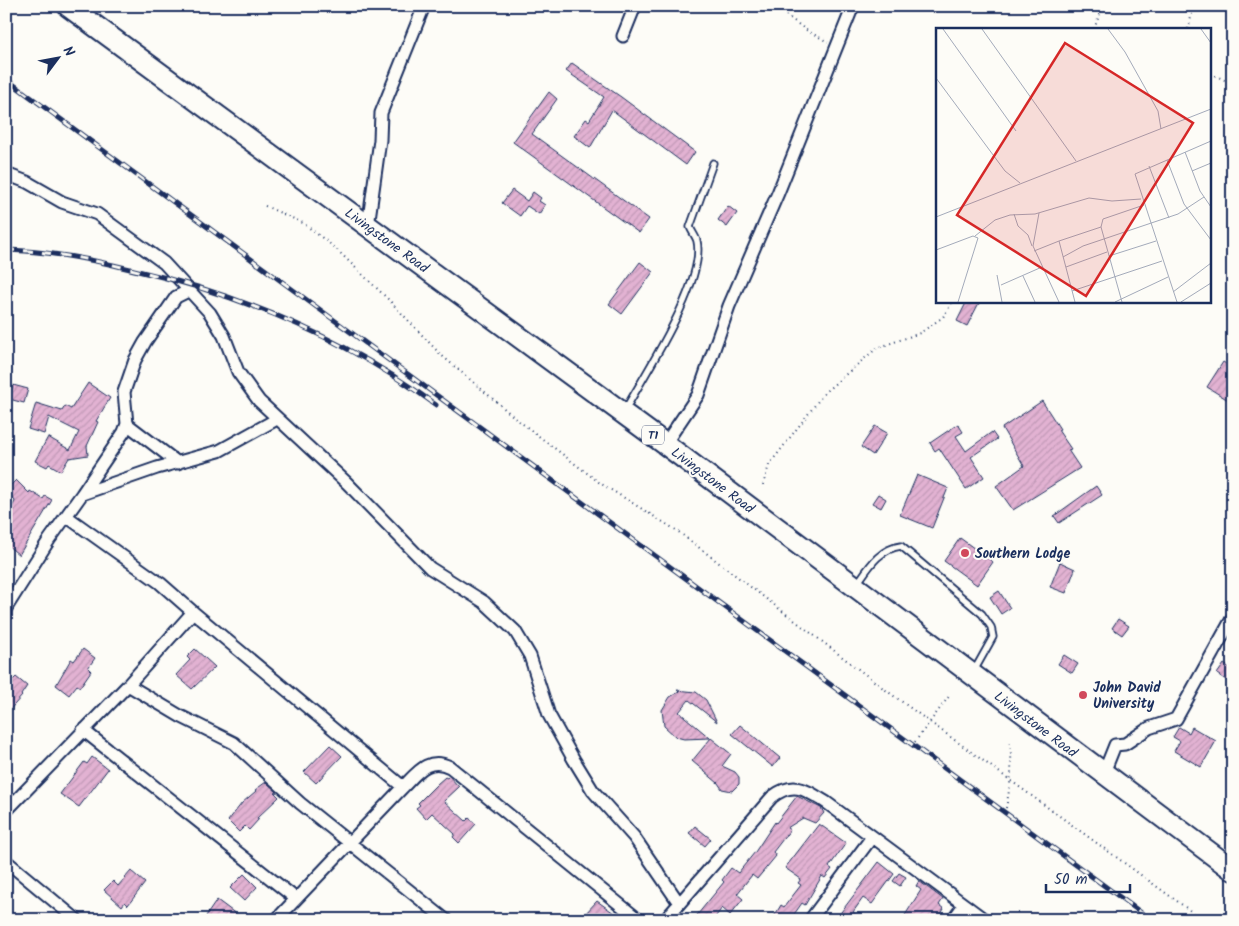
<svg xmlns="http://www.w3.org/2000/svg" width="1239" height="926" viewBox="0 0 1239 926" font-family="Kalam,sans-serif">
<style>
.building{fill:url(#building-hatch);stroke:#1b2f5e}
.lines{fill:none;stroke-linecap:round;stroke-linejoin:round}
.lane-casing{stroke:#1b2f5e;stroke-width:9}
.street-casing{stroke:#1b2f5e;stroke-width:15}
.highway-casing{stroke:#1b2f5e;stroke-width:24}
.path{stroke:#1b2f5e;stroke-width:2;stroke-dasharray:1 4;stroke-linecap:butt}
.lane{stroke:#fdfcf7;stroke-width:5.5}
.street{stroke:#fdfcf7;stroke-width:11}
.highway{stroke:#fdfcf7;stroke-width:20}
.rail-casing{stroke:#1b2f5e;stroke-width:5}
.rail{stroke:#fdfcf7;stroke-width:3;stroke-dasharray:9;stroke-linecap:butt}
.poi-dot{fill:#d1495b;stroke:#fdfcf7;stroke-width:2}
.labels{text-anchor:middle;stroke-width:4;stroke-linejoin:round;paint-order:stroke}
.shield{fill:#fdfcf7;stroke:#5f6c8c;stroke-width:1}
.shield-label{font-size:12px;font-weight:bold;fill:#1b2f5e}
.street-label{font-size:14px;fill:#1b2f5e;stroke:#fdfcf7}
.poi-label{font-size:14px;font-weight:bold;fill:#1b2f5e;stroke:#fdfcf7;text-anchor:start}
.inset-road{fill:none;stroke:#a3aaba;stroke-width:1}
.view{fill:#d62828;fill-opacity:0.15;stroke:#d62828;stroke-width:2.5}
.inset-edge{fill:none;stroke:#1b2f5e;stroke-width:2.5}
</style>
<defs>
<pattern id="building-hatch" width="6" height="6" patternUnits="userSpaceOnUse" patternTransform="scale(1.25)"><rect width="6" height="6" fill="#e2b2d2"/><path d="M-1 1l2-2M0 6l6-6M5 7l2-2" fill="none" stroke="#c199b7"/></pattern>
</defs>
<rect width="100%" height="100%" fill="#fdfcf7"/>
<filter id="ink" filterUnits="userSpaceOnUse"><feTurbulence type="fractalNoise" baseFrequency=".02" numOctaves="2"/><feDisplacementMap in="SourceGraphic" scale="10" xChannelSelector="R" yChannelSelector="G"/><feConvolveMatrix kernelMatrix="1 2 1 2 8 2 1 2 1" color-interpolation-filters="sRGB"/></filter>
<g filter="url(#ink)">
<!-- building -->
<path class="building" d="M572,63L621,97L695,152L686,165L612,110L590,148L574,136L586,119L589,121L604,97L566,71Z
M549,92L557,99L532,134L649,219L639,233L513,142Z
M512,190L527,201L533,192L541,198L539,201L545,205L539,214L527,206L520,216L502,203Z
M728,206L737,213L727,227L718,220Z
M640,262L653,272L622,314L609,304Z
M967,301H980L967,326L957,321Z
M1223,362L1233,368V403L1207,387Z
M88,383L110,398L96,421L98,422L87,446L88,455L69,458L61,471L49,464L47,467L35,461L48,437L70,450L79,432L49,417L44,434L28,429L36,403L62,411L65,406L71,409Z
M13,385L28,389L24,403L9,399Z
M1042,401L1060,429L1058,430L1071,449L1068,450L1080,468L1013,510L996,486L1024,466L1002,428Z
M958,424L963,432L956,436L966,451L992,432L997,439L971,457L984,477L966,489L939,448L935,451L930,443Z
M875,426L887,433L873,455L861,447Z
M917,475L948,488L932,528L900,515Z
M16,480L29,493L30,491L43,499L45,496L52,500L19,555L6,544V520L15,501L6,490Z
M1096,486L1102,495L1059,523L1054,516Z
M878,494L886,499L881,508L872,503Z
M960,538L993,562L977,585L944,561Z
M1060,562L1075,569L1066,593L1050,587Z
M999,591L1010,608L1001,614L990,597Z
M1118,619L1129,626L1122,635L1112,628Z
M83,649L95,658L88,668L91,671L80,687L77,685L69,695L56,685L71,659L74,661Z
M195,649L215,667L192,689L176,675L190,660L187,657Z
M1064,655L1078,664L1072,673L1058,664Z
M1224,664L1233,670V676L1229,682L1217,674Z
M16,677L27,686L21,695L22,696L6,714V678L11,682Z
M677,690L696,692L706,700L717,722L689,700L679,712L710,738L684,739L676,737L664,726L662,710L670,697L679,692Z
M740,725L780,758L773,767L732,734Z
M1179,727L1189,733L1192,727L1216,741L1201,767L1174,751L1180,741L1173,737Z
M711,738L731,754L722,766L735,772L739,777V784L732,791L722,789L718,783L692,761Z
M330,745L342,756L316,783L304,772Z
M92,757L108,769L79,807L60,794L84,762L87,764Z
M449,776L459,787L444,801L466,821L469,818L476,824L459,843L453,837L455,834L432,813L426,819L416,808L420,805L418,803L437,784L445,777L447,778Z
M266,782L277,792L275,793L279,797L257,818L259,819L249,830L245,826L239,832L228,821L242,803L256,791L255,790Z
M797,796L821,808L824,813L815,823L803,818L787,828L790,830L773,852L776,856L757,879L752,875L737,894L743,899L730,915L722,908L713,920H693L724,882L722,880L731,868L738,873L755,852L775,822L776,823Z
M819,824L846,843L829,867L832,869L825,878L822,876L805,905L802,903L790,920H772L781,905L784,907L801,885L798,883L801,879L785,868Z
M695,826L711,839L705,846L689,833Z
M879,862L894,874L872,904L863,898L853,912L863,920H835Z
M131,871L145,883L128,905L125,902L122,906L104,890L113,881L118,886Z
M899,873L906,877L900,886L893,881Z
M244,874L257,887L244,901L230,888Z
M919,881L943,899L939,905L944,909L937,920H902L921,890L916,886Z
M217,900L244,920H211L206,916Z
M597,901L614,913L608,920H589L584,915Z"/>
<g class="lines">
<!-- lane casing -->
<g class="lane-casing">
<path id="lane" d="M625,410C645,374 706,281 697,241C696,237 692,232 690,227L713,163
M857,584C869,567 879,549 901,546L982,614L991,627L993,637L974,671"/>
</g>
<!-- street casing -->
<g class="street-casing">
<path id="street" d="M623,36L635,6
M6,174L27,182L62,202L97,214L164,263L210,313L224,336L238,372L259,401L347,483L430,568L484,602L515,631L530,656L549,715L574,760L593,791L634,837L679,903
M368,226L380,140L381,113L424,6
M127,424L178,463
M665,444L698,395L729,306L778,193L853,6
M82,494L124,432L127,424L124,392L135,360L145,342L176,297L190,290
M66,516L160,583L193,612
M6,608L49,540L82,494L157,468L219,451L277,419
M128,685L180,716L234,743L300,803L446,920
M83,730L295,898
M1103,775L1115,745L1125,744L1149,728L1176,719L1233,617
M6,811L128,685L193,612L403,787C417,773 428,756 450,767L639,920
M6,861L77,920
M276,920L403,787
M665,920L772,797C794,780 806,790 827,803L985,920
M810,920L872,837
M953,920L964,905"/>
</g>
<!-- highway casing -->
<g class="highway-casing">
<path id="highway" d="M68,6L665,444L1233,870"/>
</g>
<!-- path -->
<path class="path" d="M774,6L806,30L828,42
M1094,29L1103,6
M1188,29L1194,6
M1210,76L1214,75L1233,84
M265,206L303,223L334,247L390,301L440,354L519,421L600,483L676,530L887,691L1203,920
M763,485L769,465L825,392L877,348L920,333L943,317L953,301
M912,746L950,695
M1005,813C1010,787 1014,765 1009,739"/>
<!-- lane -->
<use href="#lane" class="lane"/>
<!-- street -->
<use href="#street" class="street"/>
<!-- highway -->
<use href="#highway" class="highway"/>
<!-- rail casing -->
<g class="rail-casing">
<path id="rail" d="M6,79L1151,920
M6,250C48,251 90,259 130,269C239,294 345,338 436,405"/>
</g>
<!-- rail -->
<use href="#rail" class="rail"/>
</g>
</g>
<!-- markers -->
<g class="poi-dot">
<circle cx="965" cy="553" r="5"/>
<circle cx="1083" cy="695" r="5"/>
</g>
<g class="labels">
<!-- shield labels -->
<rect class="shield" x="642" y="425.5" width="22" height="19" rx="4"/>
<g class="shield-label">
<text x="653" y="439">T1</text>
</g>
<!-- street labels -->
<g class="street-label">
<text transform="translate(387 240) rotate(36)" y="5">Livingstone Road</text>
<text transform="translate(713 480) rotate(37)" y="5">Livingstone Road</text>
<text transform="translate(1036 724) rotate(37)" y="5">Livingstone Road</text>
</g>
<!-- poi labels -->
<g class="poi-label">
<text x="975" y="558">Southern Lodge</text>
<text x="1093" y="692">John David<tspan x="1093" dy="16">University</tspan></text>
</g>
</g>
<!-- overview -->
<g transform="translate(936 28)">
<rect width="275" height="275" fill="#fdfcf7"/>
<path class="inset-road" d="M7,1L80,103M46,1L140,133M172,1L189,24L222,83L225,101M265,1L275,15M0,50L69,143L84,155M249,124L264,163L275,179M231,132L248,176L275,212M213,138L233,190M256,143L275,135M103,185L97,218L123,274M78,186L82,198L92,207L96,218M0,189L275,81M165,199L186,274M39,208L59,192L74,187L99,186L153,170L176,173L205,171M0,222L37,208L42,210L22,274M98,223L123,213M173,228L220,213M127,229L147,218L242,186L268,169M130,239L171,224M61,247L66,274M87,248L99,274M65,257L106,239M136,263L226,233M237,264L275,235M139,274L123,213L165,199L167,191L208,177M179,274L232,249M241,274L199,146L275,113M245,274L275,255"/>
<path class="view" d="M129,15L257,95L150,268L21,187Z"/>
<rect width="275" height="275" class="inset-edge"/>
</g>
<!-- margin -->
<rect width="1239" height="926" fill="none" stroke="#fdfcf7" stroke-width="25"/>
<rect x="12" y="12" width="1214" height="901" fill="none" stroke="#1b2f5e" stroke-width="2" filter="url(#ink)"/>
<!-- north arrow -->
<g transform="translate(58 58) rotate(58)" stroke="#fdfcf7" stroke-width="4" paint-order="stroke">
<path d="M0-4L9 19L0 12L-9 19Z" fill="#1b2f5e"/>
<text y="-8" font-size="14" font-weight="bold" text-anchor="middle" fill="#1b2f5e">N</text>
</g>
<!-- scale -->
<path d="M1046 884v8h84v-8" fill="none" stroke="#1b2f5e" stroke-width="2.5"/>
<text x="1054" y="884" font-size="15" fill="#1b2f5e" stroke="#fdfcf7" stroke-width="4" paint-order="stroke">50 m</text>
</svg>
